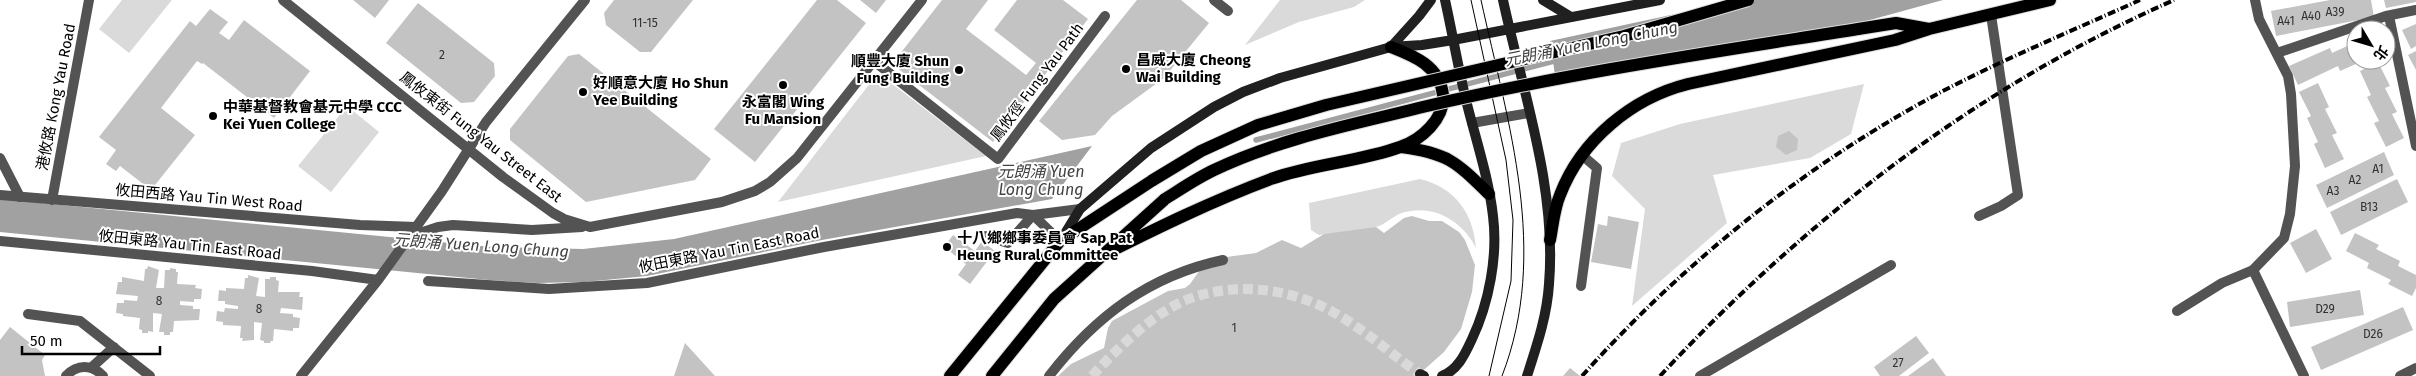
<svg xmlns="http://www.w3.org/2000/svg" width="2416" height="376" viewBox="0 0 2416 376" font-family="'Fira Sans','Noto Sans TC',sans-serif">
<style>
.green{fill:#dadada}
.water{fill:#a1a1a1}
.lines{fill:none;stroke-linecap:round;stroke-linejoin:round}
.stream{stroke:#a1a1a1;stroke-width:5.5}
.building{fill:#c3c3c3}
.secondary-tunnel{stroke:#d9d9d9;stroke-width:10;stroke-dasharray:10 5;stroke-linecap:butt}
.primary-casing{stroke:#dbdbdb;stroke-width:14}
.lane{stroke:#535353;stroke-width:10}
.street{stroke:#535353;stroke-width:10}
.secondary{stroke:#202020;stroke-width:10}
.primary{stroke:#000;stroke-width:12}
.tram{stroke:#000;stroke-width:1}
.rail{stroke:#000;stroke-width:4;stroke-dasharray:8 2.5 1 2.5;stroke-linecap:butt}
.primary-bridge-casing{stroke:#dbdbdb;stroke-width:14;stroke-linecap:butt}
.primary-bridge{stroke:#000;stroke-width:12}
.poi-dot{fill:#000;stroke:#fff;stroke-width:2}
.labels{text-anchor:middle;stroke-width:4;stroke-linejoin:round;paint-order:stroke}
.number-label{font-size:12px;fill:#313131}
.poi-label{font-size:15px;font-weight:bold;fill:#000;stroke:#fff;text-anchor:start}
.street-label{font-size:15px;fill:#000;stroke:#fff}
.water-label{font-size:16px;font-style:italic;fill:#424242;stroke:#fff}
</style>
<rect width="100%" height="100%" fill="#fff"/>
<!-- green -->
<path class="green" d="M122,0H172L129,53L99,29Z
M1280,0H1365L1354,7L1299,22L1245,45Z
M878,73L986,156L778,202Z
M1864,84L1851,134L1810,158L1713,175L1727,223L1632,306L1645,209L1612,176L1621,143L1680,124Z
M347,106L379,132L331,192L298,166Z
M1420,179C1455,188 1473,212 1476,248C1462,220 1431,202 1399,214C1391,218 1384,225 1376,227C1358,232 1337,232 1319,235L1311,230L1309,203Z"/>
<!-- water -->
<path class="water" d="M1740,0H1943L1859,23L1556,82L1550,41Z
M1092,146L1052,199L822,240L647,276L584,282L537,283L489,280L0,232V199L492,247L583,249L674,239Z"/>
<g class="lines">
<!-- stream -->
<path class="stream" d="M1256,140L1558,60"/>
</g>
<!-- building -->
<path class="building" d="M353,0H389L375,18Z
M614,0H693L651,52H640L606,25L604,13Z
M817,0H837L866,23L755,162L714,129Z
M860,0H886L876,13Z
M942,0H988L966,29L1026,75L1036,63L994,30L1017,0H1063L1088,19L993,142L892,64Z
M1137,0H1181L1209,23L1164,78L1112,116L1095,135L1062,140L1039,121Z
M2330,0H2371L2374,17L2276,36L2271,11Z
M2384,0H2416V2L2386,8Z
M418,3L494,63L495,76L474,102L461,103L386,43Z
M210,9L228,22L219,33L229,40L244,20L310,71L274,118L203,63L202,64L197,61L161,108L195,135L151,190L120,166L116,171L106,164L116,150L99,137L190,21L196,26Z
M2416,24V46L2411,49L2402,30Z
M2356,42V60H2365L2340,71L2338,66L2298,85L2289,66L2330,48L2332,53Z
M2416,51V70L2408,55Z
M579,54L711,159L695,180L586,202L510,140V129L568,56Z
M2378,62L2390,86L2385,88L2397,112L2392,114L2404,138L2386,147L2374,123L2379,121L2367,97L2371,95L2360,71Z
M2318,83L2329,107L2325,109L2337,133L2332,135L2344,159L2325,168L2314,144L2318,142L2307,118L2311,116L2299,92Z
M1789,131L1798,139L1797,150L1786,155L1776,147L1778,136Z
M2384,152L2394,175L2327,208L2316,185Z
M2397,179L2408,202L2341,235L2330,212Z
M1412,216L1429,221H1442L1459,232L1465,240L1475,265L1472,292L1461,329L1444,352L1417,376H1058L1071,364L1104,348L1108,328L1112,321L1168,291L1185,288L1190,284L1202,267L1219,258L1256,253L1282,240L1301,248L1324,234L1376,227L1384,233L1404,218Z
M1608,216L1639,222L1631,269L1591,262L1598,224L1607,226Z
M2316,229L2332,259L2306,273L2290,243Z
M2355,233L2379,245L2376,249L2400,261L2398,266L2416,275V288L2412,296L2388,284L2391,280L2367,268L2369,263L2346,251Z
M953,235L975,251L982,241L995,251L970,284L958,275L966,264L944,247Z
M148,266L159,270L156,288H164L165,270H170V268L176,269V272H178L177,284L196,285L195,288L202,289L201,299H194V302L180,301V305L193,306V309H200L199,320L174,321L173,332H170V335H164V332H159L162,314L153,313V332L148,331V333H142V330L139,329L140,318L123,316V314L116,313L117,303H124V300L137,301L138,296L116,294L118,282H122V277L144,281L145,269H147Z
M248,275L259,278L256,296L265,297V279H270V277H276V280L279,281L278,292H300L299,297H303L302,310L281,308L280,313L293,314V317L300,318L299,328H293V331L274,329L273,341H271L270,343H264V341L260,340L262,323L254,322V340L242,341L243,338H240L241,326L223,325V322L216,321L217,311L224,312L225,308L238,309V306L225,304V301H218L219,290L226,291V288L244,289L245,278H248Z
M2360,290L2364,315L2290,327L2287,302Z
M2403,307L2413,330L2321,370L2311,347Z
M10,327L45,355L42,360L45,376H0V340Z
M1916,336L1929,353L1899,376H1880L1874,367Z
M685,343L715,376H674Z
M1933,358L1946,376H1908L1919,368Z
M1570,368L1580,376H1563Z"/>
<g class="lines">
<!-- secondary-tunnel -->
<path class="secondary-tunnel" d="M1092,376C1117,349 1152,314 1186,300C1233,281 1290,288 1333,312C1364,329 1391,354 1420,374"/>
<!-- primary casing -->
<g class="primary-casing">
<path id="primary" d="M1858,29L1896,23L1929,29L2050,0
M1401,147C1448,153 1456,162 1489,194
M1550,240C1553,225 1554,209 1560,195C1581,140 1632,98 1688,84L1895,40L1929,29
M1101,256C1157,228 1212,201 1271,179C1312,164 1359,162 1400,147C1421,140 1445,119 1443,95C1440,66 1414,56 1391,47
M950,376L1060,241L1153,180
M992,376L1054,299L1165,199"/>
</g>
<!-- lane -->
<path class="lane" d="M1214,0L1228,11
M2389,16L2416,146
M2277,53L2386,16L2416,10
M1472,123L1529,113
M0,158L20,197
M985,236L1008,243L1033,215
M2253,270L2304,376
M1581,286L1597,168L1583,156
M28,314L80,321L150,376
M92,367L114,347
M66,376C77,364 92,364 103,376
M1049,376C1095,317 1148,276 1223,260
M1700,376L1891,265
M2400,376L2416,368"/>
<!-- street -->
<path class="street" d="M283,0L503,177L553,213L564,219L590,227L722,202L755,191L770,182L797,158L922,0
M874,61L998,159L1105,16
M0,195L360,225L416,227
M52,200L89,0
M1033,215L1060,241
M1979,216L2001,206L2018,195L1991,15
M408,237L438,227L453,225L532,230L582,227
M0,241L312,271L378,280
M428,281L549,289L647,283L824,247L1017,213L1033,215L1080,209
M2177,311L2222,283L2253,270L2284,238L2290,214L2295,166L2291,94L2288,76L2259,19L2255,0
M301,376L378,280L442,191L486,122L585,0"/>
<!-- secondary -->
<path class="secondary" d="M1503,0C1523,93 1557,188 1549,284C1547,316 1537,345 1527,376
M1543,0L1571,17
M1391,47L1419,16L1431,0
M1061,240L1080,209L1151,148L1214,107L1243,92L1280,78L1391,47L1422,45L1453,40L1660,0
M1420,374L1424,376
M1442,376C1458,370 1465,354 1472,339C1489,303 1498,256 1493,216C1489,180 1477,143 1468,108C1459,73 1453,36 1445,0"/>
<!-- primary -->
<use href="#primary" class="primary"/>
<!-- tram -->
<path class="tram" d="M1471,0L1506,160L1513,220L1511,281L1489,376
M1481,0C1508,124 1550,252 1502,376"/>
<!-- rail -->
<path class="rail" d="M1582,376C1685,261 1805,165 1941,92C2006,58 2074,30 2140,0
M1660,376C1806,219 1977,87 2174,0"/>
<!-- primary-bridge casing -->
<g class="primary-bridge-casing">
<path id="primary-bridge" d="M1153,180L1201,151L1258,125L1326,105L1624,36L1748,0
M1165,199C1181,189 1197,178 1214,170C1281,138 1355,124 1427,106C1569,73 1714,52 1858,29"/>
</g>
<!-- primary-bridge -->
<use href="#primary-bridge" class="primary-bridge"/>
</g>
<!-- markers -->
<g class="poi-dot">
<circle cx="1126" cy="69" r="5"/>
<circle cx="959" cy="70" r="5"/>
<circle cx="783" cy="85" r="5"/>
<circle cx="583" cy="92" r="5"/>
<circle cx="213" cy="116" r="5"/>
<circle cx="947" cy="247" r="5"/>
</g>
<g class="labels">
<!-- number labels -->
<g class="number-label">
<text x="2335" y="16">A39</text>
<text x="2311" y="20">A40</text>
<text x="2286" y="25">A41</text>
<text x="645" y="27">11-15</text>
<text x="442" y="59">2</text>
<text x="2378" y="173">A1</text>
<text x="2355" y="184">A2</text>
<text x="2333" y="195">A3</text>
<text x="2369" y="211">B13</text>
<text x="159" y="305">8</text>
<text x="259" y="313">8</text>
<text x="2325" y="313">D29</text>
<text x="1234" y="332">1</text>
<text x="2373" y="338">D26</text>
<text x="1898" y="367">27</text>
</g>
<!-- poi labels -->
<g class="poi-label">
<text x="1136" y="65">昌威大廈 Cheong<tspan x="1136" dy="17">Wai Building</tspan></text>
<text x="949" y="66" text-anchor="end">順豐大廈 Shun<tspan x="949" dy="17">Fung Building</tspan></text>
<text x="593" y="88">好順意大廈 Ho Shun<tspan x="593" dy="17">Yee Building</tspan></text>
<text x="783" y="107" text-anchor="middle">永富閣 Wing<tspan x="783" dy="17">Fu Mansion</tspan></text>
<text x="223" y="112">中華基督教會基元中學 CCC<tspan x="223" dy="17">Kei Yuen College</tspan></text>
<text x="957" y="243">十八鄉鄉事委員會 Sap Pat<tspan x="957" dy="17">Heung Rural Committee</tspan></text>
</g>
<!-- street labels -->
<g class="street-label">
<text transform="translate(1037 82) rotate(-53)" y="5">鳳攸徑 Fung Yau Path</text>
<text transform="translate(56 97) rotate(-79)" y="5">港攸路 Kong Yau Road</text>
<text transform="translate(481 137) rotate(38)" y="5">鳳攸東街 Fung Yau Street East</text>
<text transform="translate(209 198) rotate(5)" y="5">攸田西路 Yau Tin West Road</text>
<text transform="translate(190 245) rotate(6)" y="5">攸田東路 Yau Tin East Road</text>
<text transform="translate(729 250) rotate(-11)" y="5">攸田東路 Yau Tin East Road</text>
</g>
<!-- water labels -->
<g class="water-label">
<text transform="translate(1591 43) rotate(-11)" y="6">元朗涌 Yuen Long Chung</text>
<text x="1041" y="177">元朗涌 Yuen<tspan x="1041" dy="18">Long Chung</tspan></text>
<text transform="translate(481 245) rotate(4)" y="6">元朗涌 Yuen Long Chung</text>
</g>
</g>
<!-- north arrow -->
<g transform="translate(2371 45) rotate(128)"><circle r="24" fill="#ffffff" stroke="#999999"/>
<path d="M0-4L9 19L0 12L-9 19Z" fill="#000000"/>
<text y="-8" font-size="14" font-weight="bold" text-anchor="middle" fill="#000000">北</text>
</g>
<!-- scale -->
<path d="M22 346v8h138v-8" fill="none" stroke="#000000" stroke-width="2.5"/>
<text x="30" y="346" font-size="15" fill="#000000" stroke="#ffffff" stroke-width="4" paint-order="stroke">50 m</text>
</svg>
